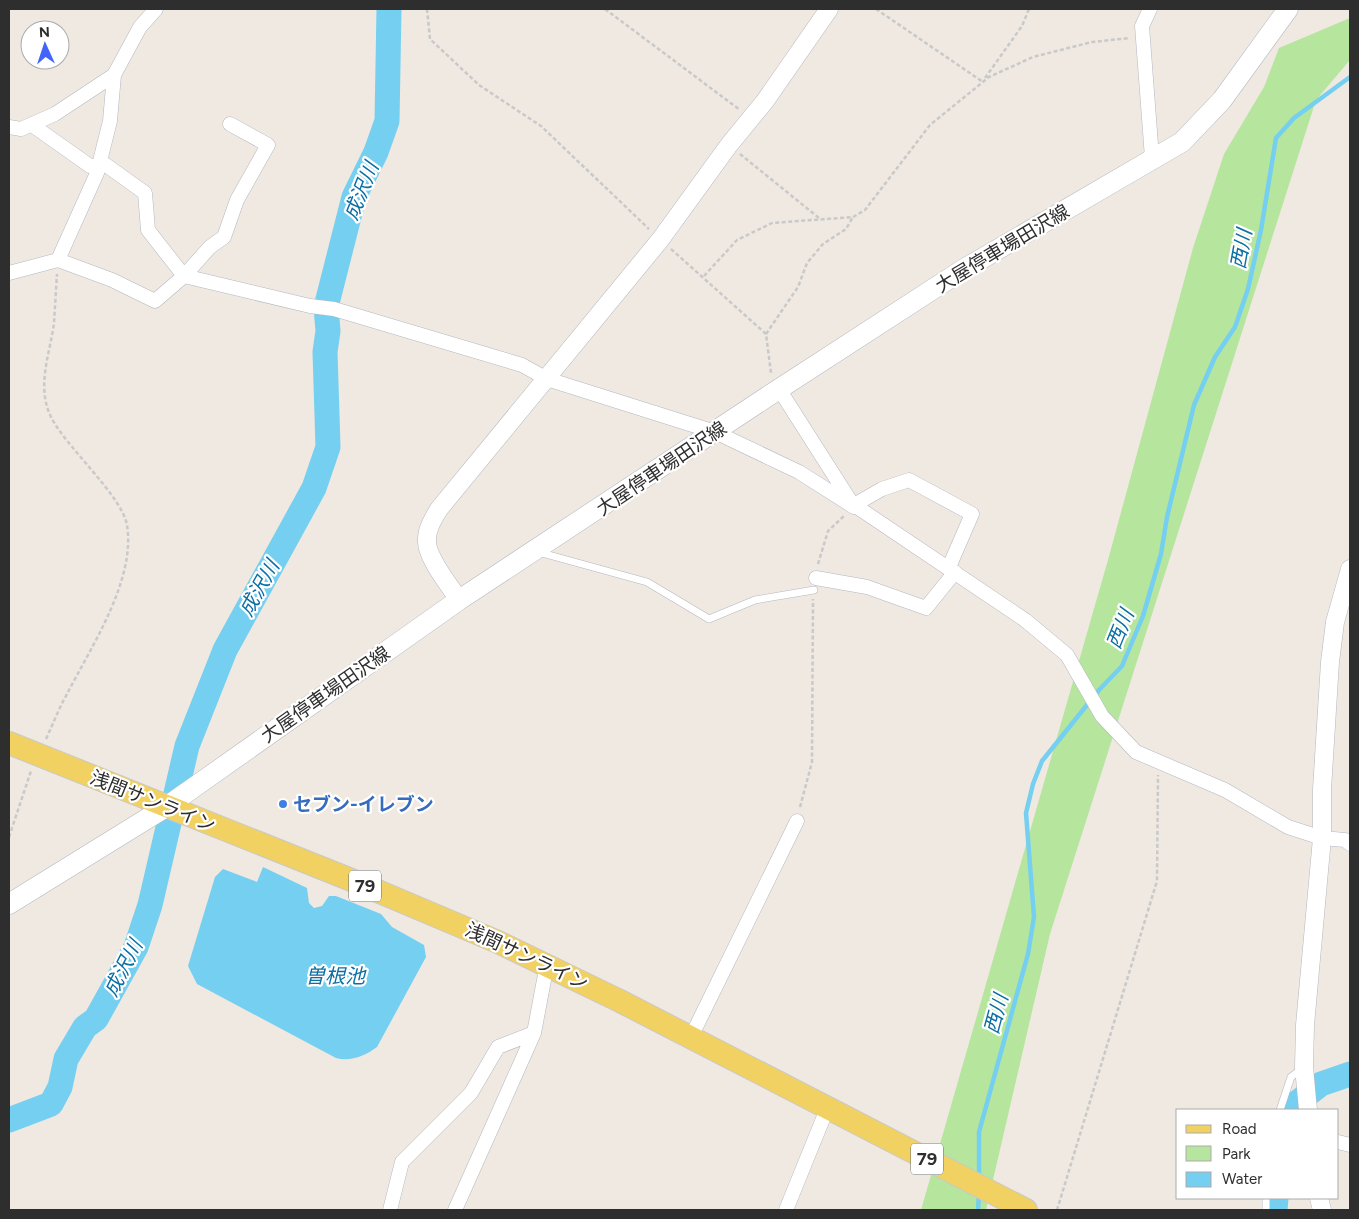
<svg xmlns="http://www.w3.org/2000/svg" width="1359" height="1219" viewBox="0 0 1359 1219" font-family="Figtree,'Noto Sans JP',sans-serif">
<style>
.green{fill:#b6e59e}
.water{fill:#75cff0}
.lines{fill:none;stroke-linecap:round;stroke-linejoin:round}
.stream{stroke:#75cff0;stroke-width:4.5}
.river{stroke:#75cff0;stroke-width:25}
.service-casing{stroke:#b4b7c1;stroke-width:8}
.minor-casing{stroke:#b4b7c1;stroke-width:15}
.tertiary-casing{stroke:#b4b7c1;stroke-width:19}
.secondary-casing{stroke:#b4b7c1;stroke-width:21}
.primary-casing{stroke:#c9c9c9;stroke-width:24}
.path{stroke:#c9c9c9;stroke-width:2.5;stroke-dasharray:4 2.5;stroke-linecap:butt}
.service{stroke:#fff;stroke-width:7}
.minor{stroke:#fff;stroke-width:14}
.tertiary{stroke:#fff;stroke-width:18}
.secondary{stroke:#fff;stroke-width:20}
.primary{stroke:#f2d163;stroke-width:22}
.shop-dot{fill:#3f7fe0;stroke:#fff;stroke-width:2}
.labels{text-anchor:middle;stroke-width:4.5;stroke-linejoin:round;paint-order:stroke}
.shield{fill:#fff;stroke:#6d6d6d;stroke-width:1}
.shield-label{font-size:18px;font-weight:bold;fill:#2e2e2e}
.street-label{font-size:19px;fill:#2e2e2e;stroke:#fff}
.shop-label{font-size:19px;font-weight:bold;fill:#366cbe;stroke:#fff;text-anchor:start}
.water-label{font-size:20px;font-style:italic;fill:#0d6fa3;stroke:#fff}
</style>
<rect width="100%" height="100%" fill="#efe9e1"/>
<!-- green -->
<path class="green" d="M1350,18V60L1316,100L1050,934L986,1210H921L1108,560L1193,248L1224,154L1264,87L1279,48Z"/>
<!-- water -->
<path class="water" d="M263,867L307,888L309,903L314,908L322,906L329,896H336L381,914L392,927L424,945L426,957L377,1047C365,1056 350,1062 336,1058L197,984L188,966L215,877L223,869L257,882Z"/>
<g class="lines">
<!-- stream -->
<path class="stream" d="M979,1178V1132L1028,954L1034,917L1026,813L1033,784L1042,761L1099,690L1122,666L1143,616L1161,554L1167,517L1194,405L1215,357L1235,327L1248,289L1261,230L1276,138L1294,118L1350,77
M978,1210L979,1193"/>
<!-- river -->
<path class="river" d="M1292,1110L1294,1105L1321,1084L1350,1074
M9,1120L51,1104L60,1087L66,1059L85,1027L96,1019L136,947L150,905L187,746L225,650L314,488L328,447L325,352L328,331L326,307L354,197L376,152L387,121L389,9
M1275,1210L1276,1198"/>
<!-- service casing -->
<g class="service-casing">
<path id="service" d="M538,552L647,582L709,619L755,600L814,590
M1280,1110L1291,1077L1303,1068
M1266,1210V1198"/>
</g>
<!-- minor casing -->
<g class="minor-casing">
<path id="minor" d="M1150,9L1142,26L1152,158
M32,125L90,166L106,165L145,193L148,230L184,276L310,306L334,309L522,365L547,379L715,432L799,472L854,507
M9,127L21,129L55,114L114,75
M58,260L97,173L110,121L114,75L140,27L156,9
M9,273L58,260L112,280L155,301L184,276L210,247L224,237L237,200L268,145L230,124
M779,389L851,502
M854,505L1025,620L1067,655L1102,716L1136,752L1225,790L1288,827L1322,838L1345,840L1350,844
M854,505L882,489L909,480L972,514L949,567
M816,578L867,587L926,608L955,572
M691,1037L797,821
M1338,1142L1350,1145
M390,1210L402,1162L471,1093L498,1047L534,1033
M455,1210L534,1033L547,964
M786,1210L827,1109"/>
</g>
<!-- tertiary casing -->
<g class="tertiary-casing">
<path id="tertiary" d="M459,600C450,586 427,558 427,542C426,530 433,519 439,509L660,240L729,145L765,101L829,9
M1308,1110L1304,1067L1305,1025L1322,838V789L1330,662L1335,622L1350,569
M1319,1198L1322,1210"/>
</g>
<!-- secondary casing -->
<g class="secondary-casing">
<path id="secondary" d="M9,904L166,807L459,600L779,389L964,269L1182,142L1222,100L1288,9"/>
</g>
<!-- primary casing -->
<g class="primary-casing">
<path id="primary" d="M9,743L349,879L498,942L620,1001L1026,1210"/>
</g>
<!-- path -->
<path class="path" d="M427,9L430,39L479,85L541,126L649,229
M605,9L740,110
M876,9L983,82
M985,78L1022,26L1029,9
M740,154L819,218
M671,249L766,334L771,373
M704,276L737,240L772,223L853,217L865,210L930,125L989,77L1033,57L1092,42L1130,38
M766,334L798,287L807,263L823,244L846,229L853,217
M818,564L828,531L844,516
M46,739C53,724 59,708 67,694C91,647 136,580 127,525C122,496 66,447 51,417C36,386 50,354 54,323C55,307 56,290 57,274
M800,807L812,762L813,599
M9,837L31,771
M1057,1210L1157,881L1158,775"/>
<!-- service -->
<use href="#service" class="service"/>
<!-- minor -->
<use href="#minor" class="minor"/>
<!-- tertiary -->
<use href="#tertiary" class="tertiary"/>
<!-- secondary -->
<use href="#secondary" class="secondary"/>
<!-- primary -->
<use href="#primary" class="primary"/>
</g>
<!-- markers -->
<circle class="shop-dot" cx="283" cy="804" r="5"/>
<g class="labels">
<!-- shield labels -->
<g class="shield">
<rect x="349" y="870.5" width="32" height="31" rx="4"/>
<rect x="911" y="1143.5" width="32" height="31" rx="4"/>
</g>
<g class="shield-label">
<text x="365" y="892">79</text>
<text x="927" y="1165">79</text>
</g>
<!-- street labels -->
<g class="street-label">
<text transform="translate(1002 248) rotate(-31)" y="7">大屋停車場田沢線</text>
<text transform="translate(661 468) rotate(-34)" y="7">大屋停車場田沢線</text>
<text transform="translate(325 694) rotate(-35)" y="7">大屋停車場田沢線</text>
<text transform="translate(153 801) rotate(22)" y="7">浅間サンライン</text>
<text transform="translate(527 956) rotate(25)" y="7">浅間サンライン</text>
</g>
<!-- shop labels -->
<g class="shop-label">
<text x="293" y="811">セブン-イレブン</text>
</g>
<!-- water labels -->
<g class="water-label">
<text transform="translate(361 191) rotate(-68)" y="7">成沢川</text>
<text transform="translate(1241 249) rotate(-80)" y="7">西川</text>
<text transform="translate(259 588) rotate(-61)" y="7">成沢川</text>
<text transform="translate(1120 629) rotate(-68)" y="7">西川</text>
<text transform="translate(123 968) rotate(-63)" y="7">成沢川</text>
<text x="335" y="983">曽根池</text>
<text transform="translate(996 1014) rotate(-75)" y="7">西川</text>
</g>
</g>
<!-- border -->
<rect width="1359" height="1219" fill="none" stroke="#2e2e2e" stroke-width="20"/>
<!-- legend -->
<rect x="1176" y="1109" width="162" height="90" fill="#ffffff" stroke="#ababab"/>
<rect x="1186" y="1125" width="25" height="8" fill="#f2d163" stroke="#ababab"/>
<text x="1222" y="1134" font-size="15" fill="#2e2e2e">Road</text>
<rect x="1186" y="1146" width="25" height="15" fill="#b6e59e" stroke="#ababab"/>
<text x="1222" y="1159" font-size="15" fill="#2e2e2e">Park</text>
<rect x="1186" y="1172" width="25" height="15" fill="#75cff0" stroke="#ababab"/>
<text x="1222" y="1184" font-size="15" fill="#2e2e2e">Water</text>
<!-- north arrow -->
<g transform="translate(45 45) rotate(357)"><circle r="24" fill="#ffffff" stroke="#ababab"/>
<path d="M0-4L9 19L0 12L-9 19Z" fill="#4264fb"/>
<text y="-8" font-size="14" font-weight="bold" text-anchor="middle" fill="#2e2e2e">N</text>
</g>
</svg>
